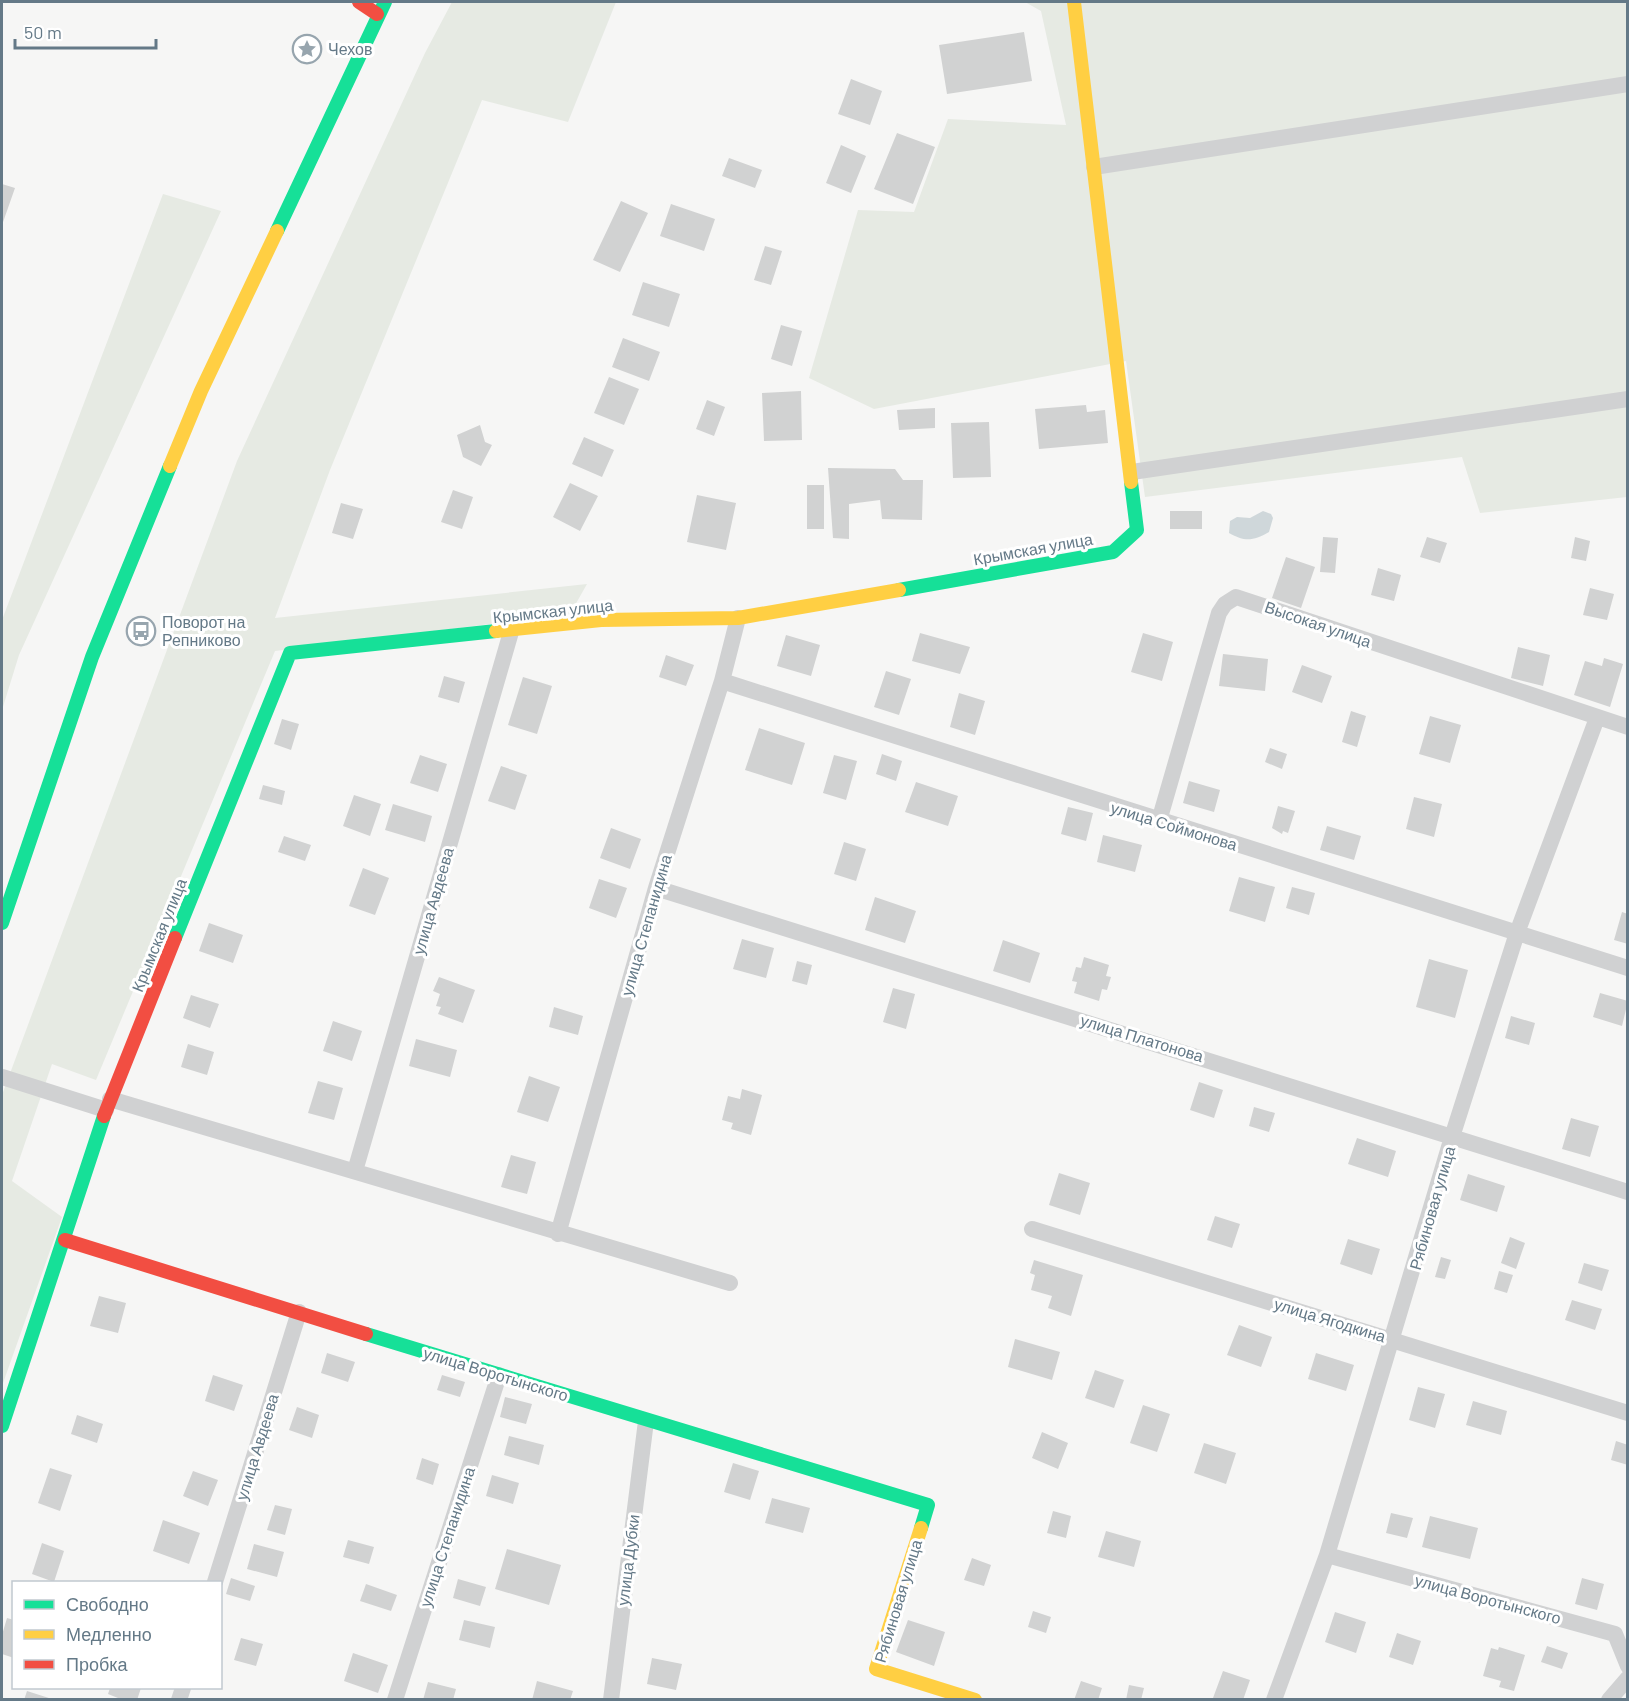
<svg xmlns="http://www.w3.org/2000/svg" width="1629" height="1701" viewBox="0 0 1629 1701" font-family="Barlow,sans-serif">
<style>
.green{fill:#e6eae3}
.water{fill:#cfd7da}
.building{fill:#d1d2d2}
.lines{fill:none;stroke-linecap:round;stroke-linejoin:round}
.street{stroke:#d0d1d2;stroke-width:16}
.fast{stroke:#16e098;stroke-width:14}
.slow{stroke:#ffcf43;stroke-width:14}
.jam{stroke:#f24e42;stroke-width:14}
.labels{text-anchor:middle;stroke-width:6;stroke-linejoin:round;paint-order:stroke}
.poi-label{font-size:16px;fill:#647987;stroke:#fff;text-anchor:start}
.street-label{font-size:16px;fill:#647987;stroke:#fff}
</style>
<rect width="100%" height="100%" fill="#f6f6f5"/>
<!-- green -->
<path class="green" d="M452,2H616L568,122L482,100L330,470L275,618L587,584L570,614L275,651L96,1080L52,1064L12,1181L62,1217L2,1386V1095L237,461L425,53Z
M1025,2H1627V497L1480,513L1462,457L1145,497L1126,361L874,409L809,378L858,210L914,212L948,119L1066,125L1041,11Z
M163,194L221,211L19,655L2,710V620Z"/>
<!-- water -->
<path class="water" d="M1263,511L1271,514L1273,518L1269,532C1253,541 1245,542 1229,533L1230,521L1237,517L1250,518Z"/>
<!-- building -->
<path class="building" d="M1024,32L1032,81L947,94L939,45Z
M851,79L882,91L870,125L838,114Z
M897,133L935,147L913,204L874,189Z
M841,145L866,156L851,193L826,183Z
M729,158L762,170L755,188L722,176Z
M2,184L15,188L2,225Z
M621,201L648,213L620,272L593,260Z
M671,204L715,219L704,251L660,236Z
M765,246L782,251L771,285L754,280Z
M643,282L680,294L669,327L632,315Z
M781,325L802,331L792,366L771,359Z
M623,338L660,352L649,381L612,367Z
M609,377L639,389L624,425L594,413Z
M801,391L802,440L764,441L762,393Z
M707,400L725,407L714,436L696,429Z
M1086,405L1087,412L1105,410L1108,443L1039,449L1035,409Z
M935,408V428L899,430L897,410Z
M989,422L991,477L953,478L951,423Z
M480,425L485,442L492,445L481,466L463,457L457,435Z
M584,437L614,450L602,477L572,464Z
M828,468L895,469L903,480H923L922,520L882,519L880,500L849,504V539L833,538Z
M570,483L598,496L580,531L553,517Z
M807,485H824V529H807Z
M453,490L473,497L462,529L441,522Z
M697,495L736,503L726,550L687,542Z
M341,503L363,509L353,539L332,533Z
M1170,511H1202V529H1170Z
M1323,537L1338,538L1335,573L1320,572Z
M1427,537L1447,543L1440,563L1420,557Z
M1575,537L1590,541L1586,561L1571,558Z
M1286,557L1315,567L1301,608L1272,598Z
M1378,568L1401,575L1394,601L1371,595Z
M1590,588L1614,594L1607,620L1583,615Z
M920,633L970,647L960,674L912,661Z
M1143,633L1173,642L1162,681L1131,672Z
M786,635L820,645L811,676L777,666Z
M1518,647L1550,655L1543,686L1511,678Z
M1223,654L1268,659L1265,691L1219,686Z
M666,655L694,665L686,686L659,677Z
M1604,658L1623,664L1610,707L1574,695L1585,661L1602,666Z
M1302,665L1332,676L1322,703L1292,692Z
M886,671L911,679L899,715L874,707Z
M444,676L465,682L459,703L438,697Z
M523,677L552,686L537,734L508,725Z
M959,693L985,701L975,735L950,727Z
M1351,711L1366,716L1357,747L1342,742Z
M1430,716L1461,725L1450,763L1419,754Z
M282,719L299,724L291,750L274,744Z
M759,728L805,743L792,785L745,770Z
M1270,748L1287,754L1282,769L1265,762Z
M882,754L902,761L896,781L876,774Z
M420,755L447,764L438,792L410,783Z
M834,755L857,761L846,800L823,793Z
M501,766L527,775L515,810L488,801Z
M1189,781L1220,790L1214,812L1183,803Z
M916,782L958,796L948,826L905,812Z
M263,785L285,791L282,805L259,799Z
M354,795L381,804L370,836L343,826Z
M1414,797L1442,804L1434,837L1406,829Z
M393,804L432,816L425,842L385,830Z
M1278,806L1295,811L1288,833L1283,831L1282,834L1272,828Z
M1068,807L1093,813L1086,841L1061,834Z
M1327,826L1361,836L1354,860L1320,850Z
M611,828L641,839L630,869L600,858Z
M1103,835L1142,845L1135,872L1097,862Z
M284,836L311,845L305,861L278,852Z
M844,842L866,849L856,881L834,874Z
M363,868L389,878L375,915L349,906Z
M1239,877L1275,887L1265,922L1229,911Z
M599,879L627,888L616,918L589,908Z
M1292,887L1315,893L1309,915L1286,908Z
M875,897L916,911L905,943L865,930Z
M1622,912L1628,914V944L1614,940Z
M209,923L243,935L233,963L199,951Z
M742,939L774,948L766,978L733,969Z
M1003,940L1040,953L1030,983L993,971Z
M1084,957L1109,965L1106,976L1111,977L1107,990L1102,989L1099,1001L1074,993L1077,982L1072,981L1076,967L1081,968Z
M1429,959L1468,970L1455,1018L1416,1007Z
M797,961L812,965L807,985L792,981Z
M439,977L475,990L463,1023L438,1014L441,1007L436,1006L440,994L433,991Z
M893,988L915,994L906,1029L883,1022Z
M1600,993L1628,1001L1622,1026L1593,1017Z
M191,995L219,1004L210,1028L183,1018Z
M554,1007L583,1016L578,1035L549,1027Z
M1511,1016L1535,1023L1529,1045L1505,1038Z
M333,1021L362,1031L352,1061L323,1051Z
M416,1039L457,1050L450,1077L409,1066Z
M188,1044L214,1052L207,1075L181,1067Z
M529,1076L560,1087L548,1122L517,1112Z
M318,1081L343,1088L334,1120L308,1113Z
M1199,1082L1223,1090L1214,1118L1190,1110Z
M742,1089L762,1095L751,1135L731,1129L733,1123L722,1120L728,1096L740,1099Z
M1254,1107L1275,1113L1269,1132L1249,1126Z
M1571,1118L1599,1126L1590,1157L1562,1149Z
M1357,1138L1396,1151L1388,1177L1348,1164Z
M511,1155L536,1162L527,1194L501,1187Z
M1059,1173L1090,1183L1080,1215L1049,1205Z
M1468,1174L1505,1186L1497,1212L1460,1200Z
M1215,1216L1240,1224L1232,1248L1207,1240Z
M1510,1237L1525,1243L1516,1269L1501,1263Z
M1348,1239L1380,1249L1372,1275L1340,1264Z
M1441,1257L1451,1260L1445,1279L1435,1277Z
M1034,1260L1083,1275L1071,1316L1048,1308L1052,1296L1031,1290L1035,1275L1030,1273Z
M1584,1263L1609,1270L1602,1291L1578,1283Z
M1499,1271L1513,1275L1507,1293L1494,1289Z
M99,1296L126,1303L118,1333L90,1326Z
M1572,1300L1602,1309L1595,1330L1565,1320Z
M1239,1325L1272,1337L1261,1367L1227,1355Z
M1015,1339L1060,1352L1052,1380L1008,1367Z
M327,1353L355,1362L348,1382L321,1373Z
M1316,1353L1354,1365L1346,1391L1308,1379Z
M1095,1370L1124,1380L1114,1408L1085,1398Z
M213,1375L243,1385L234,1411L205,1401Z
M442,1375L465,1382L460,1397L437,1390Z
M1418,1387L1445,1394L1435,1428L1409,1420Z
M505,1397L532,1404L526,1424L500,1417Z
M1473,1401L1507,1411L1501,1435L1466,1425Z
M1143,1405L1170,1414L1157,1452L1130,1443Z
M297,1407L319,1415L312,1438L289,1430Z
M77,1415L103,1424L97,1443L71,1434Z
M1042,1432L1068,1443L1058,1469L1032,1458Z
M509,1436L544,1445L539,1465L504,1455Z
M1616,1441L1628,1445V1465L1611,1460Z
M1204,1443L1236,1453L1226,1484L1194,1473Z
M422,1458L439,1464L433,1485L416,1479Z
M733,1463L759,1471L750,1500L724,1492Z
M50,1468L72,1475L60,1511L38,1503Z
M193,1471L218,1480L208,1506L183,1496Z
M492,1475L519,1483L513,1504L486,1496Z
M772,1498L810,1508L803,1533L765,1523Z
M275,1505L292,1509L285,1535L267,1530Z
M1053,1511L1071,1516L1066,1538L1047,1533Z
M1391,1513L1413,1518L1407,1538L1386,1533Z
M1430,1516L1478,1528L1470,1559L1422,1547Z
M163,1520L200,1533L189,1564L153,1551Z
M1106,1531L1141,1541L1134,1567L1098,1557Z
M348,1540L374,1547L369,1564L343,1557Z
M42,1543L64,1551L54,1582L32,1574Z
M254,1544L284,1552L277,1577L247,1569Z
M507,1549L561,1565L549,1605L495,1589Z
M972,1558L991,1565L984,1586L964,1580Z
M231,1578L255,1586L250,1601L226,1594Z
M1582,1578L1604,1584L1597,1610L1575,1604Z
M458,1579L486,1587L480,1606L453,1598Z
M366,1584L397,1595L391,1611L360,1601Z
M1033,1611L1051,1617L1046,1633L1028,1627Z
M1335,1612L1366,1622L1356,1653L1325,1642Z
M7,1618L14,1620V1658L2,1654V1635Z
M464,1620L495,1627L490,1648L459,1640Z
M908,1620L945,1632L934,1666L896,1652Z
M1397,1633L1421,1641L1413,1665L1389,1657Z
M241,1638L263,1644L256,1666L234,1660Z
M1547,1646L1568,1653L1562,1669L1541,1662Z
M1499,1647L1525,1655L1514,1691L1499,1687L1501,1681L1483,1676L1491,1648L1498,1650Z
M353,1653L388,1665L378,1693L344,1681Z
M652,1658L682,1664L676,1690L647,1684Z
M1223,1671L1250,1680L1243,1700L1213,1698Z
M537,1681L573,1691L570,1700H532Z
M1081,1681L1102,1688L1098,1700H1074Z
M428,1682L456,1689L453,1700H423Z
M1129,1685L1144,1688L1141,1700H1126Z
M110,1688H141L137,1700H123L108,1694Z
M27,1691L52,1699V1700H24Z"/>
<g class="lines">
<!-- street -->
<path class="street" d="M1094,167L1628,84
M1132,472L1628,399
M722,681L1628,968
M1159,821L1219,613L1225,604L1236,597L1628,727
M656,888L1628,1192
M2,1077L106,1110
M110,1099L730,1283
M355,1171L511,632
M1032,1229L1628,1413
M558,1234L656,888L722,681L738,618
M1327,1555L1615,1634L1628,1666
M215,1582L299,1312
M179,1700L183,1688
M395,1700L499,1375
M611,1700L646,1421
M1274,1700L1327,1555L1452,1137L1517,933L1597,718
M1609,1700L1628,1678"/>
<!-- fast -->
<path class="fast" d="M277,231L385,2
M899,590L1113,552L1137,530L1131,482
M2,923L92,657L170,466
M175,938L290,653L496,631
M366,1334L928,1505L921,1528
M2,1426L104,1116"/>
<!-- slow -->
<path class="slow" d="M1074,2L1131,482
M170,466L201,391L277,231
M496,631L601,620L738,618L899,590
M921,1528L876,1669L975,1700"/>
<!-- jam -->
<path class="jam" d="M359,2L377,14
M104,1116L175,938
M65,1240L366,1334"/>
</g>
<!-- icons -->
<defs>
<g id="sight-ring" transform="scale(1.5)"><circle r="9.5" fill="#fff" stroke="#97a5ae" stroke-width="1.5"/><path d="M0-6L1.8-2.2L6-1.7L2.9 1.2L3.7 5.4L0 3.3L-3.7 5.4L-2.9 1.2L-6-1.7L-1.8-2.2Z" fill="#97a5ae"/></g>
<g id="bus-ring" transform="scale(1.5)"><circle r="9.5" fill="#fff" stroke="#97a5ae" stroke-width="1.5"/><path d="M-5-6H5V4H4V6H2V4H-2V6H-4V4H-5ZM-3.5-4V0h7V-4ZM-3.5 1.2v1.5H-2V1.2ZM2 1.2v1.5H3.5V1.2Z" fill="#97a5ae"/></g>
</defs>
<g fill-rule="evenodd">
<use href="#sight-ring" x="307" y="49"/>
<use href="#bus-ring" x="141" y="631"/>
</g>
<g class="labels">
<!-- poi labels -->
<g class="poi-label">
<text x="328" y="55">Чехов</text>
<text x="162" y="628">Поворот на<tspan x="162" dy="18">Репниково</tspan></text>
</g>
<!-- street labels -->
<g class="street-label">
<text transform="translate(1033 549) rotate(-10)" y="6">Крымская улица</text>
<text transform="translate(553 611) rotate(-6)" y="6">Крымская улица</text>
<text transform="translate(1318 624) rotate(19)" y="6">Высокая улица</text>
<text transform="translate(1174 826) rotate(17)" y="6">улица Соймонова</text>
<text transform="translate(433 901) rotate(-74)" y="6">улица Авдеева</text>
<text transform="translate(646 925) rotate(-74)" y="6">улица Степанидина</text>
<text transform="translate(159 935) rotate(-68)" y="6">Крымская улица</text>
<text transform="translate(1142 1038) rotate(17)" y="6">улица Платонова</text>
<text transform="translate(1432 1208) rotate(-74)" y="6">Рябиновая улица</text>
<text transform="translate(1330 1320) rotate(17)" y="6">улица Ягодкина</text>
<text transform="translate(496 1374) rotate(17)" y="6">улица Воротынского</text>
<text transform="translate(257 1447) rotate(-73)" y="6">улица Авдеева</text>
<text transform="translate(447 1537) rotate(-72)" y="6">улица Степанидина</text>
<text transform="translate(628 1560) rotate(-83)" y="6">улица Дубки</text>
<text transform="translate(1488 1599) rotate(15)" y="6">улица Воротынского</text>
<text transform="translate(898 1601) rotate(-73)" y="6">Рябиновая улица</text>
</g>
</g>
<!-- border -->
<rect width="1629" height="1701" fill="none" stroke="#647987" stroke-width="6"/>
<!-- legend -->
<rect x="12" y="1581" width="210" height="108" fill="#ffffff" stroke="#c1c9cf" stroke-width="1.5"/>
<rect x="24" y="1600" width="30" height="9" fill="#16e098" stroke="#c1c9cf" stroke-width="1.5"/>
<text x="66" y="1611" font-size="18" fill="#647987">Свободно</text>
<rect x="24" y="1630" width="30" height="9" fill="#ffcf43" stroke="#c1c9cf" stroke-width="1.5"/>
<text x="66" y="1641" font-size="18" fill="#647987">Медленно</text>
<rect x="24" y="1660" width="30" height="9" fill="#f24e42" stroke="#c1c9cf" stroke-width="1.5"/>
<text x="66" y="1671" font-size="18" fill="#647987">Пробка</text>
<!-- scale -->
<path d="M15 39v9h141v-9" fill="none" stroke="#647987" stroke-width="3"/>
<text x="24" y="39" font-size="18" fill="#647987" stroke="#ffffff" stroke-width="4.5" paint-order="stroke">50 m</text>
</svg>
